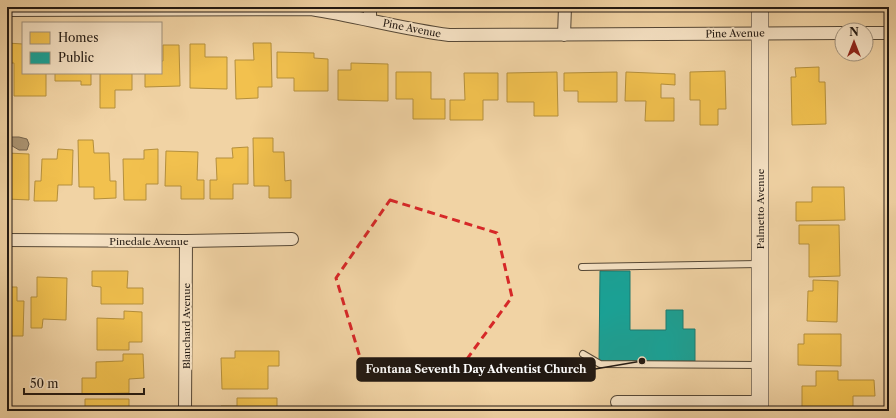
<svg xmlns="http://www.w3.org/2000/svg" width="896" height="418" viewBox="0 0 896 418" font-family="'Libre Caslon Text',serif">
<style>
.water{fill:#ab9472;stroke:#74634c}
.homes{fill:#f2c14e;stroke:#b48f3c}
.public{fill:#17a398;stroke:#1a7a70}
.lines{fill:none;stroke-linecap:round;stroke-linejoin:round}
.lane-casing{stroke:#564836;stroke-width:8}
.street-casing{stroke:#564836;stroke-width:14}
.secondary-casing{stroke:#221912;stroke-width:18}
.lane{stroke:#f6e2c4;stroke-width:6}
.street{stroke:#f6e2c4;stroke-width:12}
.secondary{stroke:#f6e2c4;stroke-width:17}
.marked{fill:none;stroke:#d62828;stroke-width:3;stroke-dasharray:8 5;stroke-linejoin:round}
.labels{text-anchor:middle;stroke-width:4;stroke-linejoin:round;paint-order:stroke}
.street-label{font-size:10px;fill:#221912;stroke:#f6e2c4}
.leader{fill:none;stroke:#221912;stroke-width:1.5}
.callout-dot{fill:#221912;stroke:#f6e2c4;stroke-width:1.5}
.callout{fill:#221912;stroke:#221912;stroke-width:1.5}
.callout-label{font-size:11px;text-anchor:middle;font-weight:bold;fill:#fff}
</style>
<rect width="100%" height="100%" fill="#f1d3a4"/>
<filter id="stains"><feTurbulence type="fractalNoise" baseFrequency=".005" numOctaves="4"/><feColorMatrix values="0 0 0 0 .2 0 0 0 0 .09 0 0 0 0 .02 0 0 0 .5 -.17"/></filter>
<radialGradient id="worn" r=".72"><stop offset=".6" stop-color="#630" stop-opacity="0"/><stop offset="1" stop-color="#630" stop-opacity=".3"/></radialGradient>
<!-- water -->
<path class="water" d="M11,137H19L27,139L29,144L27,150H19L9,144L7,140Z"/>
<!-- homes -->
<path class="homes" d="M7,43L23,44V73H46V96H14V63H7Z
M253,43H271L272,87H258V98L236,99L235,60H254Z
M190,44H205V57H227V89L190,88Z
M163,45H179L180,86L145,87V73H161V61H163Z
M277,52L314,53V58L328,59V91H294V78H277Z
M351,63L388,64V101L338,100V70H351Z
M819,67V82H825L826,124L792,125L791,77H796L795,68Z
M725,71L726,109H718V125H700V100H690V72Z
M396,72H431V99H445V119H413V99H396Z
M557,72L558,116H534V102H507V73Z
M617,72V102H578V91H564V73Z
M626,72L675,74V85L661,84V98H674V121H645L646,101H625Z
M55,73H91V85H81V81H55Z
M100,73H132V90H115V108H100Z
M464,73H498V100H483V120H450V100H465Z
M253,138H273V152H284L285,181L291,180V198H269V186H254Z
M78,140H93L94,153H109L110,181H116V198L94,199V187H79Z
M248,147V184H233V199H210V180H217L216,158H233L232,148Z
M58,149L73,150L72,185H58L57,201H34L35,181H41L42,159H57Z
M158,149V184H146V200H124L123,159H144V150Z
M166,151L198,152L197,180H204V199H181V186H165Z
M7,153L29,154V200L7,199Z
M812,187H844L845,220L796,221V202H812Z
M799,225H839L840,276L809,277V244H799Z
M92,271H128L127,288H143V304H101V287L92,286Z
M37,277L67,278L66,320L43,319L42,328H31V297H37Z
M813,280L838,281L837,322L807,321L808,291H813Z
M7,287H17V301H24L23,336H7Z
M124,311L142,312V342H129V350H97V318L124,319Z
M804,334H841V366L798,365V344H804Z
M235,351H279V366H268V389H222L221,358H235Z
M123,354H143L144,378L129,379V393L82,394V378H96V362L123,361Z
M816,371H838V380H874L875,396H853V411H802V386H816Z
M237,398H277V411H221V406H237Z
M85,399H129V411H85Z"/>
<!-- public -->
<path class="public" d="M600,271H630V330H666V310H683V329H695V361H599Z"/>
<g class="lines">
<!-- lane casing -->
<g class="lane-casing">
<path id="lane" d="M582,267L758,264
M583,354L600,364L759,365"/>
</g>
<!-- street casing -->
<g class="street-casing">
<path id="street" d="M7,10L311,9C357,16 402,29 449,35L842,33
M370,20V7
M866,33H889
M564,35L565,7
M7,240L186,241L292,239
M617,402H760
M185,411L186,241"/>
</g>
<!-- secondary casing -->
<g class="secondary-casing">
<path id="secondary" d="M760,7V411"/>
</g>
<!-- lane -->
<use href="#lane" class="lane"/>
<!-- street -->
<use href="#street" class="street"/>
<!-- secondary -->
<use href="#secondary" class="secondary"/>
</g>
<!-- marked area -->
<path class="marked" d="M390,200L497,233L512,297L456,374L362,364L336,278Z"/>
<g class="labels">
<!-- street labels -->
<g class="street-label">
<text transform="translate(412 28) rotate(11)" y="4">Pine Avenue</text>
<text transform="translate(735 33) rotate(-1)" y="4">Pine Avenue</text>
<text transform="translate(760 209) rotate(-90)" y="4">Palmetto Avenue</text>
<text x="149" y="245">Pinedale Avenue</text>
<text transform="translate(186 326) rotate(-90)" y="4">Blanchard Avenue</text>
</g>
</g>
<!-- callouts -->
<path class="leader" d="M642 361L595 369"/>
<circle class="callout-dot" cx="642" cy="361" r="4"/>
<rect class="callout" x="357" y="358" width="238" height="23" rx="4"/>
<g class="callout-label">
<text x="476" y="373">Fontana Seventh Day Adventist Church</text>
</g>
<!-- margin -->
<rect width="896" height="418" fill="none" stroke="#f1d3a4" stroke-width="24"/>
<rect x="8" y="8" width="880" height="402" fill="none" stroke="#221912" stroke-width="2"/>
<rect x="12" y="12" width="872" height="394" fill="none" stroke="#221912"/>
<!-- legend -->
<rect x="22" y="22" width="140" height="52" fill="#f6e2c4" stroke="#a1927d"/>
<rect x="30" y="32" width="20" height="12" fill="#f2c14e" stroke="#a1927d"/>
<text x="58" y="42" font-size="12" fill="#221912">Homes</text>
<rect x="30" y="52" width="20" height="12" fill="#17a398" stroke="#a1927d"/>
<text x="58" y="62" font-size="12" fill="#221912">Public</text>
<!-- north arrow -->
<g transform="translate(854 42)"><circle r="19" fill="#f6e2c4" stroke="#a1927d"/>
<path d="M0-3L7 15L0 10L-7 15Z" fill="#8f2418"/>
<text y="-6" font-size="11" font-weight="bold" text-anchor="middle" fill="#221912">N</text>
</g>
<!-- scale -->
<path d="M24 388v6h120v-6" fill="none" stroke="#221912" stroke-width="2"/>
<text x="30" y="388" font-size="12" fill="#221912" stroke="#f6e2c4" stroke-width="3" paint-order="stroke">50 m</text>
<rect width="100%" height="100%" filter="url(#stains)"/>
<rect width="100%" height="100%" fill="url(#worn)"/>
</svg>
